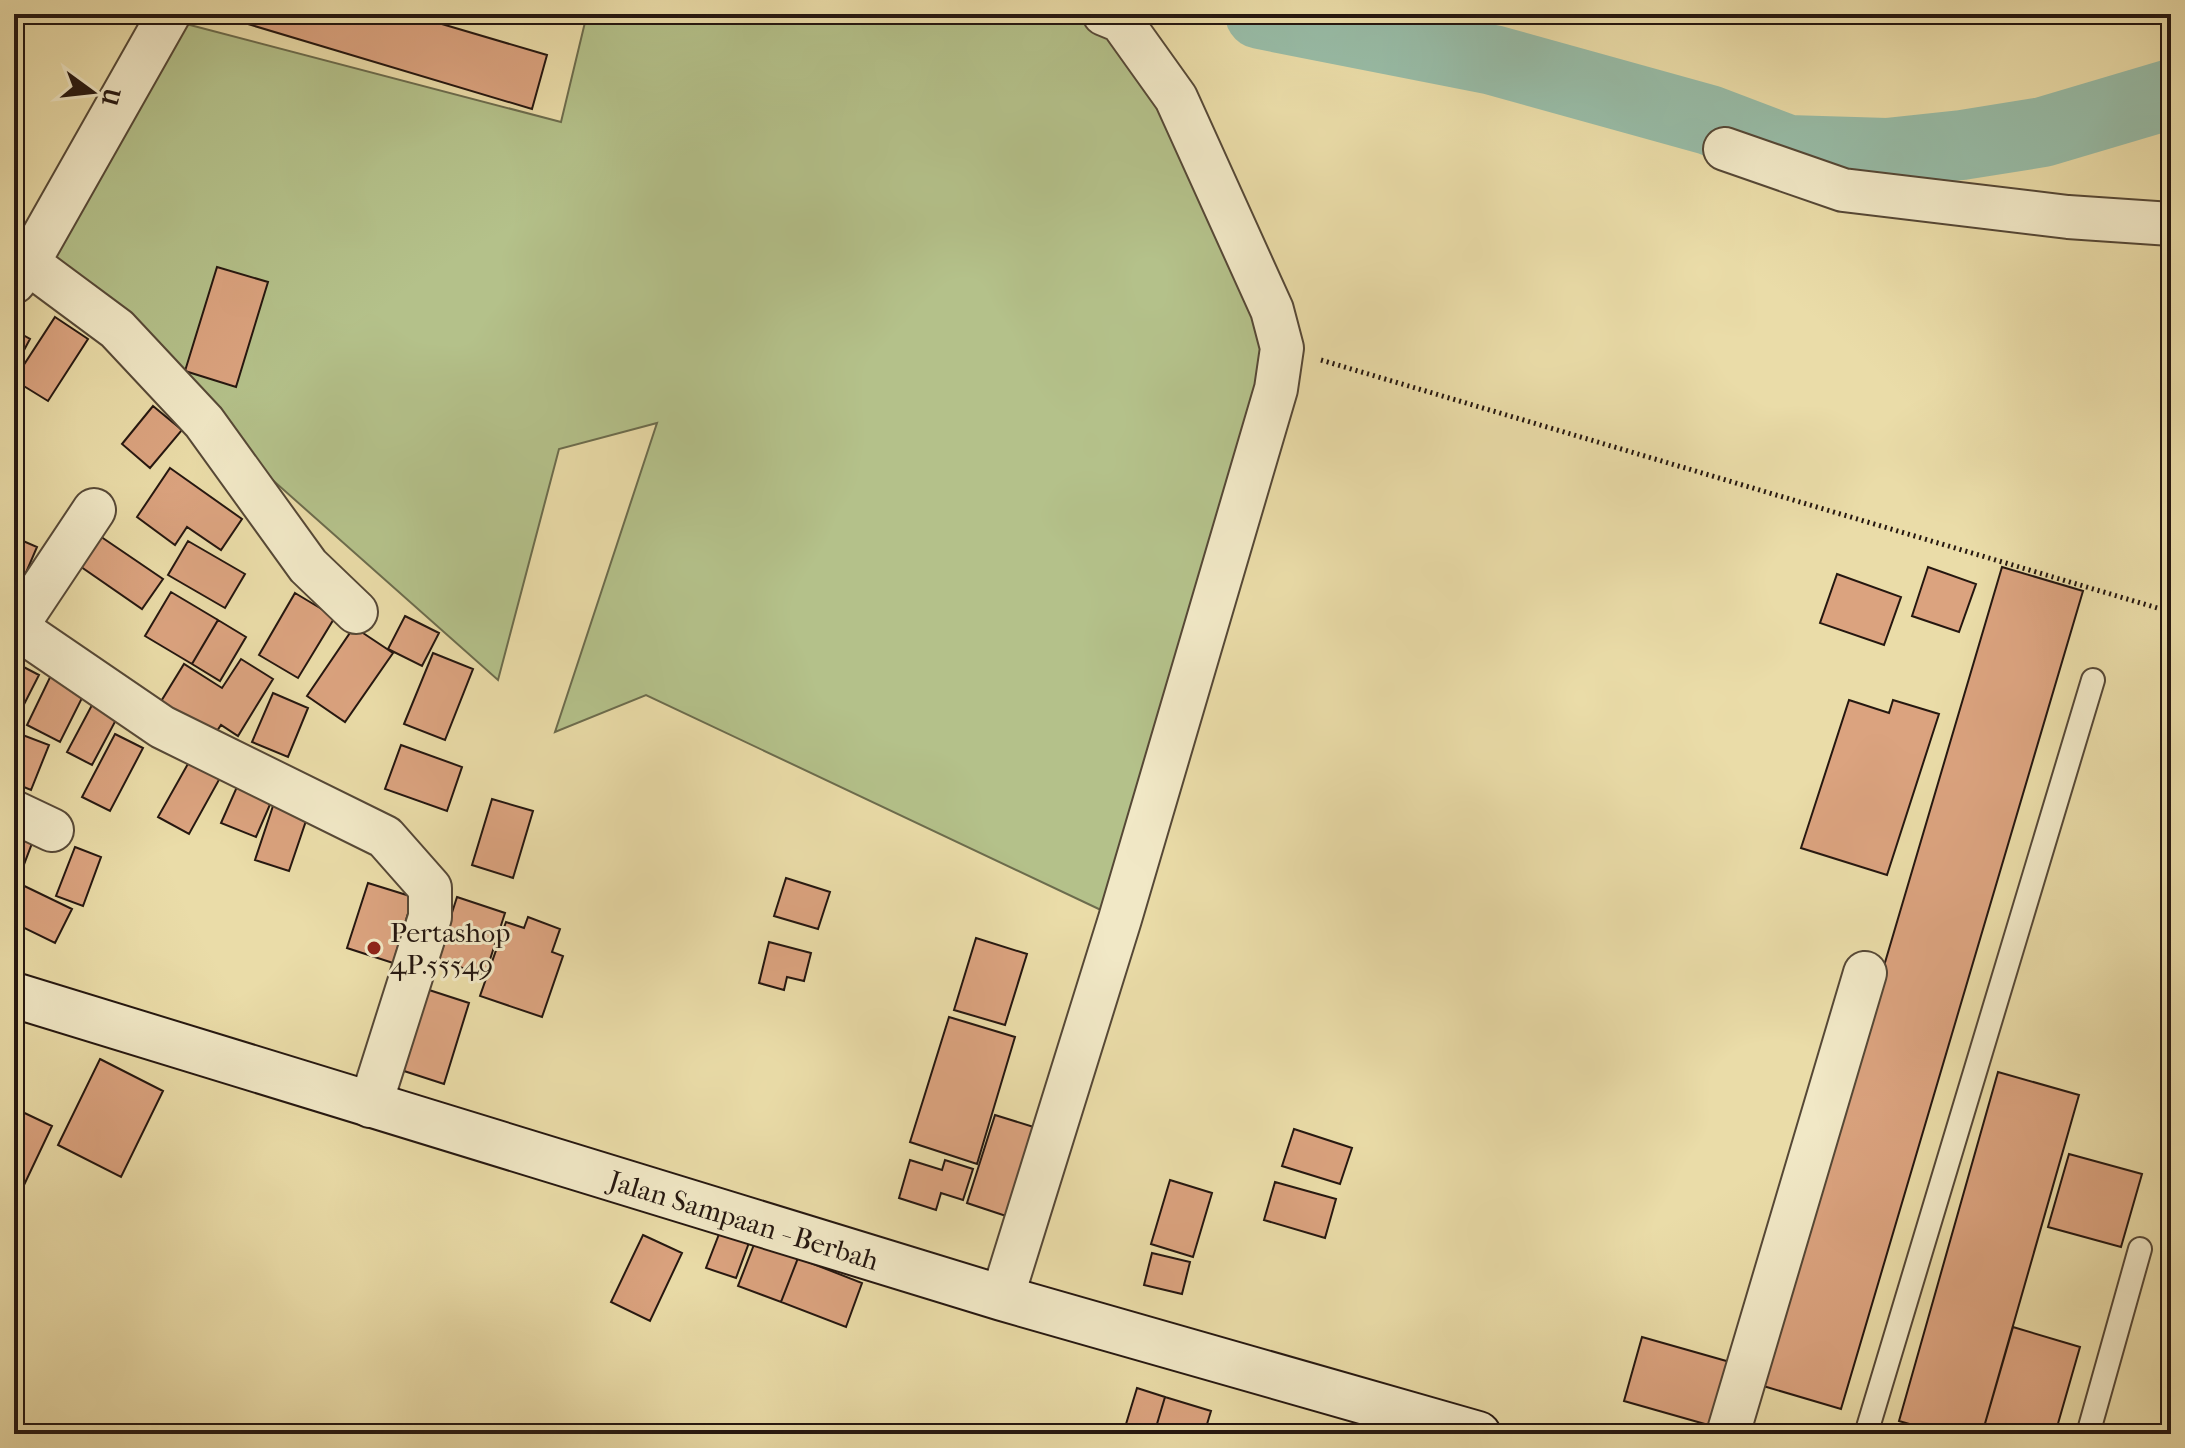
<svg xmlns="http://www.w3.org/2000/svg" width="2185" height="1448" viewBox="0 0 2185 1448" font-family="'IM FELL French Canon',serif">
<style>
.green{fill:#b4c18a;stroke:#6c6c4d;stroke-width:2}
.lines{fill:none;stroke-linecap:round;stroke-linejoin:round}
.river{stroke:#98bca7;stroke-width:70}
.building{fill:#dba37f;stroke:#251710;stroke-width:2}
.lane-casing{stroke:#564836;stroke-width:26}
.street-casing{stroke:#564836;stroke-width:46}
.secondary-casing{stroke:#251710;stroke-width:48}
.path{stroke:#251710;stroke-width:5;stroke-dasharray:2 4;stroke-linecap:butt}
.lane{stroke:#f1e8c6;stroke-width:22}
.street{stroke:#f1e8c6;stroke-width:42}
.secondary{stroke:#f1e8c6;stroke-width:44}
.poi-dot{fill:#8f2418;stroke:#f1e8c6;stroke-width:3}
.labels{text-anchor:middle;stroke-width:6;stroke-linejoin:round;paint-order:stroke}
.poi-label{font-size:28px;fill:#251710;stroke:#f1e8c6;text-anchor:start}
.street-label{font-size:28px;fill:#251710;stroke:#f1e8c6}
</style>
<rect width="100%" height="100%" fill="#eadca8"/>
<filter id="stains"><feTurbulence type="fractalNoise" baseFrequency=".0025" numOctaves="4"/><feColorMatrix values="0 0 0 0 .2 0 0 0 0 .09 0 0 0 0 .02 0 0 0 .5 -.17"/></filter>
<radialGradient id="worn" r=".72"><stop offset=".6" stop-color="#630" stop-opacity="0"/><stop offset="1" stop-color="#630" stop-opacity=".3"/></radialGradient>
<!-- green -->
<path class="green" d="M587,14H1095L1121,21L1282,348L1120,919L646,695L555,732L657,423L559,449L498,680L28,263L167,19L561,122Z"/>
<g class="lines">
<!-- river -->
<path class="river" d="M1260,14L1493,60L1709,120L1788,150L1887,153L1962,145L2043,132L2171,94"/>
</g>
<!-- building -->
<path class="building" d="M222,14H408L547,55L532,109L221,16Z
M217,267L268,282L236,387L185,371Z
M55,317L88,339L48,401L14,380Z
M14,330L30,339L14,369Z
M153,406L182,430L150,468L122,444Z
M170,468L242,519L221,550L187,527L175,545L137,517Z
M94,532L163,579L142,609L74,562Z
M14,537L37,547L19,589L14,587Z
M188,541L245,574L225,608L168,575Z
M1928,567L1976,584L1959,632L1912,616Z
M2002,567L2083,591L1841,1409L1760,1385Z
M1837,574L1901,597L1884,645L1820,623Z
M171,592L218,620L192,664L145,636Z
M295,593L335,617L298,678L259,655Z
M405,616L439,633L422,666L388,649Z
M218,620L246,637L220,681L192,664Z
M354,627L393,653L345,722L307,696Z
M433,653L473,669L445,740L404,724Z
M241,659L273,679L238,736L221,725L213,737L160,703L184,664L222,688Z
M14,662L39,675L14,724Z
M54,669L88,686L60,742L27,725Z
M273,693L308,708L288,757L252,742Z
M1849,700L1889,713L1893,700L1939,714L1887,875L1801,848Z
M92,705L117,718L92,765L67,752Z
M20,734L49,745L31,790L14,783V749Z
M115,734L143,748L110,811L82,797Z
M401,745L462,767L447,811L385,789Z
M189,762L220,778L189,834L158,817Z
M244,771L278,786L256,837L221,823Z
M277,794L311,806L289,871L255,860Z
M492,799L533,811L513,878L472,865Z
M14,821L37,830L20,875L14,872Z
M75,847L101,857L83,906L56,896Z
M786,878L830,892L818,929L774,916Z
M14,881L72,909L55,943L14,923Z
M368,883L413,897L393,963L347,948Z
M457,897L505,913L485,975L437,960Z
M528,917L560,929L552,952L563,956L542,1017L480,996L506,922L524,928Z
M976,938L1027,954L1005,1025L954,1010Z
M769,942L811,953L804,981L787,977L784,990L759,983Z
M426,989L469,1003L444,1084L401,1070Z
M949,1017L1015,1037L977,1164L910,1142Z
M100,1059L163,1091L121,1177L58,1145Z
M1998,1072L2079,1095L1982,1434H1944L1899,1421Z
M14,1108L52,1126L15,1204L14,1203Z
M995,1115L1040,1129L1012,1218L967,1203Z
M1294,1129L1352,1148L1340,1184L1282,1166Z
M2069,1154L2142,1174L2121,1247L2048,1227Z
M910,1160L942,1170L945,1160L973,1169L963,1200L941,1193L936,1210L899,1198Z
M1170,1180L1212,1193L1193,1257L1151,1244Z
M1275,1182L1336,1199L1325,1238L1264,1220Z
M721,1229L750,1240L736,1278L706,1268Z
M643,1235L682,1253L650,1321L611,1302Z
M755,1242L798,1258L781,1302L738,1286Z
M1152,1253L1190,1262L1182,1294L1144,1285Z
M798,1258L862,1283L846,1327L781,1302Z
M2013,1327L2080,1347L2055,1434H1982Z
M1642,1337L1744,1366L1726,1430L1624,1401Z
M1137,1388L1165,1397L1154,1434H1123Z
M1165,1397L1211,1411L1204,1434H1154Z
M1313,1426L1340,1434H1311Z"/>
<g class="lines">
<!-- lane casing -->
<g class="lane-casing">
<path id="lane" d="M1866,1434L2093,680
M2088,1434L2140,1249"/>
</g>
<!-- street casing -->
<g class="street-casing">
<path id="street" d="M1725,149L1843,190L2068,217L2171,224
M28,263L117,329L204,422L308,566L356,612
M14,282L28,263L169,14
M14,626L162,727L385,837L430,888V917L370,1106
M16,627L94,510
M14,812L52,830
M1002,1298L1120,919L1276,389L1282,348L1272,310L1176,98L1121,21L1104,14
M1728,1434L1865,973"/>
</g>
<!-- secondary casing -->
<g class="secondary-casing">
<path id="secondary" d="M14,995L1002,1298L1478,1434"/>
</g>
<!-- path -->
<path class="path" d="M1321,360L2171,612"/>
<!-- lane -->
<use href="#lane" class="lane"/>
<!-- street -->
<use href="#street" class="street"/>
<!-- secondary -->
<use href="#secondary" class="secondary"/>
</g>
<!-- markers -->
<circle class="poi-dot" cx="374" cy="948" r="8"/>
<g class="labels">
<!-- poi labels -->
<g class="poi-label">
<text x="390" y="942">Pertashop<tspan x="390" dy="32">4P.55549</tspan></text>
</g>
<!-- street labels -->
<g class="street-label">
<text transform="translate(744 1220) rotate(17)" y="10">Jalan Sampaan - Berbah</text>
</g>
</g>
<!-- margin -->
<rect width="2185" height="1448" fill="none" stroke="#eadca8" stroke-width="48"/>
<rect x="16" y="16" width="2153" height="1416" fill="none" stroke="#251710" stroke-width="4"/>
<rect x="24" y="24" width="2137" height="1400" fill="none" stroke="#251710" stroke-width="2"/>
<!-- north arrow -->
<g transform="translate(92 92) rotate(105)" stroke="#f1e8c6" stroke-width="6" paint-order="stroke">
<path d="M0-6L14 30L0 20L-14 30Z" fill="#251710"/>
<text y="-12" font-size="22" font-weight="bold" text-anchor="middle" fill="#251710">U</text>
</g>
<rect width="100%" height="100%" filter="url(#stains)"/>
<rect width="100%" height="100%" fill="url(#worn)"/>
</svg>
